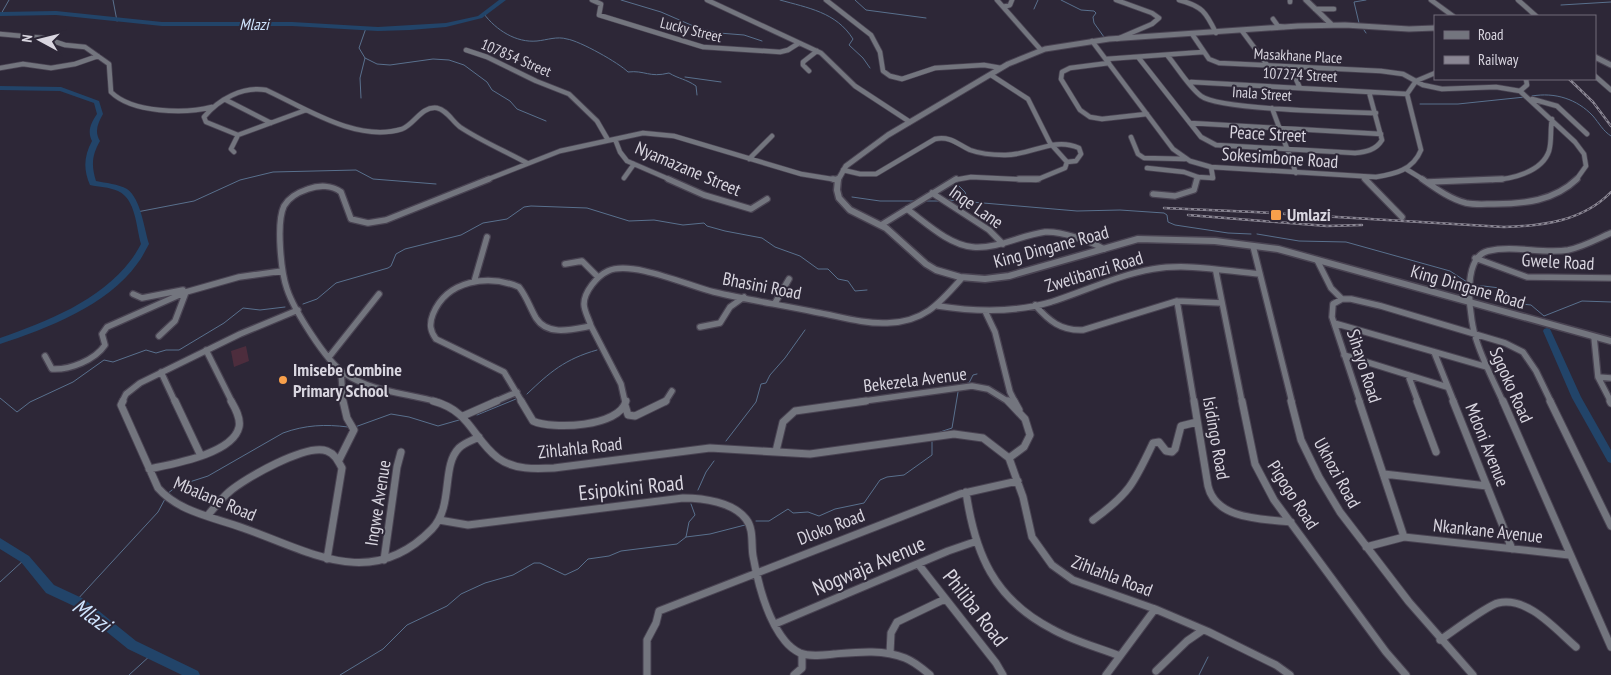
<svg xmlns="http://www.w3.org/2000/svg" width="1611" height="675" viewBox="0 0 1611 675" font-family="'PT Sans Narrow',sans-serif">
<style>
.green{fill:#4d2d3d}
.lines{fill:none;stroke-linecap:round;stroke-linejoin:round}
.stream{stroke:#59708d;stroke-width:1}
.river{fill:#224469;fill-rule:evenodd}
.minor-far2-casing{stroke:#494352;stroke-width:6}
.minor-far1-casing{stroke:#494352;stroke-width:8}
.minor-casing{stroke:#494352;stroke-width:9}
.tertiary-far1-casing{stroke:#494352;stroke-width:7}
.tertiary-casing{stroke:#494352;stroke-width:9}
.minor-far2{stroke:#73757e;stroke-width:4.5}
.minor-far1{stroke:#73757e;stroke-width:5.5}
.minor{stroke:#73757e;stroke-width:7}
.tertiary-far1{stroke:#73757e;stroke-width:5}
.tertiary{stroke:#73757e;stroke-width:6}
.rail-casing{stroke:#8a8693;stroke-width:2.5}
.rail{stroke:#2d2737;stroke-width:1;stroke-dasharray:3;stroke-linecap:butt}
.poi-dot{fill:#f8a04b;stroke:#2d2737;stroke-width:2}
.labels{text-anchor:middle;stroke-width:4;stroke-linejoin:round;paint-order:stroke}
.far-street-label{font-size:15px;fill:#d9d6e0;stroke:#2d2737}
.far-water-label{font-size:16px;font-style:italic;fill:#cfe4fe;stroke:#2d2737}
.street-label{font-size:18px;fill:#d9d6e0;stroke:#2d2737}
.poi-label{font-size:18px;font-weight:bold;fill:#d9d6e0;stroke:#2d2737;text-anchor:start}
.near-street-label{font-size:21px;fill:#d9d6e0;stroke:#2d2737}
.near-water-label{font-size:22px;font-style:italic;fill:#cfe4fe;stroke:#2d2737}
</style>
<rect width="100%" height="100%" fill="#2d2737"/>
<!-- green -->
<path class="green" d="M246,346L249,361L234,367L231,351Z"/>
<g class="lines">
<!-- stream -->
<path class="stream" d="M113,0L117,21
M621,0L661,12L698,28L719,33L744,35L762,41
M780,0C808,8 836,12 853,39L849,45L863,58L870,68
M855,0L866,10L926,18
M1061,0L1081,10L1094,11L1096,13L1093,17L1094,23L1104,37
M1561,5L1611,2
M1034,9L1038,0
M1,14L9,0
M484,14C496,30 516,43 537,41C547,40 557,36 567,39C580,41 619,63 628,72C645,70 649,78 669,73C679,79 686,79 696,86L697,95
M1359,23L1354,2L1366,0
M1364,30L1366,33
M365,58L377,64L390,65L433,59L449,60L464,65L487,82L492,90L510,101L517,109L546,121
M685,77L721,82
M1532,96C1555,92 1577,99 1593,116C1599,123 1603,131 1611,136
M361,98L360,78L365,58L359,48L366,28
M1420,104H1458L1525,97
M956,183L965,192L968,201
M852,197L880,201H914
M948,200L1077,211L1120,210L1164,213L1167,215L1168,222L1175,225L1228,233L1251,234
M925,201H939
M137,212L194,201L240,180L273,172L356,170L373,179L436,184
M1257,234L1299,241L1346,242L1450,271L1467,282
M1475,285L1500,288L1522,304L1531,305L1544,316L1582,301L1611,302
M303,304L317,299L336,283L388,268L391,266L396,254L405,249L461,235L483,223L507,219L524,207L531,206L587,208L629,221L654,220L683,225L704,223L707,226L725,231L762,238L775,247L800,256L818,269H828L838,279L848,281L855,291L867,290
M959,385L969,383L973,375L977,374
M527,394C550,372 565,359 597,350
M0,398L17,412L30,402L73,382L104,360L113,362L146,350L156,353L166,350H179L224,323L243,308L260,310L285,307
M477,415L516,399
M355,427L391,414L409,417L438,426L459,420
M940,432L952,428L958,392
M726,441L756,402L761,384L766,383L770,375L785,358L805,330
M698,490L706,472L714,461
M167,494L177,486L208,476L283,433C305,425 325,424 348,427
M756,521H769L788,509L793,513L808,512L819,516L835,509L864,503L880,480L887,477L904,475L932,455V442
M686,537L710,534L745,525
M0,582L25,559
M76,601L158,512L165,499
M129,675L152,654
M340,675L383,649L407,625L447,606L461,594L485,583L513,575L534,563H540L565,575L578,569L588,559L609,556L621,551L677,544L686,537L689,522L695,515L691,504
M1199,675L1208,657"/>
<!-- river -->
<path class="river" d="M499,0H506L482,18L446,27L410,30L378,31L292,26H162L56,15L0,16V12L56,11L162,22H292L378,27L446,23L478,16Z
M0,86L61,87L99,101L103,114C98,123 94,131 100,141C92,155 91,165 96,181C106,183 118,184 127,189C141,199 144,228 149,244C145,251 142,258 137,264C108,305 46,329 0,344V338C46,322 100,301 131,260C135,255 138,249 141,244C136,227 136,199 118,191C109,187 99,187 90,185C83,169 84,156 92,141C87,131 91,123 97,114L94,103L60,91L0,90Z
M1547,328L1550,329L1551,331L1581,397L1611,450V463L1608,462L1572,398L1543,331L1544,329Z
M0,538L29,556L54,585L84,599L136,641L198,671L200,675H182L128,649L76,607L46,593L21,562L0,549Z"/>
<!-- minor-far2 casing -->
<g class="minor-far2-casing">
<path id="minor-far2" d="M592,0L601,4L599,15L703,47L780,52L788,50L799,43
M707,0L821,53L855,86L910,122
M826,0L871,35L880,52L883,71L890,76L902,79L935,68L984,65L1001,68
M997,0L1041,50
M1116,0L1152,13L1159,18L1152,24L1117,39
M1179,0C1202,6 1206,12 1216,33
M1290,0V2
M1431,0L1453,16
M1518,0L1536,16
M1003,7L1010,5L1012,0
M1315,9H1334
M1273,19L1278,26L1284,27
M1242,31L1268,66
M0,34L44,38L65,45L85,47L109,64L111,92C132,113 185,114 212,107
M1192,34L1209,59L1219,63L1381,71L1403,74L1423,85L1442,89L1496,87L1520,91L1575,142L1584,154L1586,166L1576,180
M1092,41L1173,149L1190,161L1211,167L1376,177C1395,174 1413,170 1421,150L1407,94L1416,81L1435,73
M466,50L487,57L536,81L569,94L597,121L608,140
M1167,55C1178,68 1188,86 1201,96C1219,110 1346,112 1376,113
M1138,57L1201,137L1216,145L1355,153C1366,152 1376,150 1382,140L1369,92
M1106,59L1203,52
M1109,63L1070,68L1062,72L1061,79L1080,110L1090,117L1102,119L1147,114
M0,68L23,64L51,68L75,64L98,56
M1291,68L1300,88
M809,71L803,65V62L817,51
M1595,76L1611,90
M1191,82L1407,94
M1520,91L1527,85L1526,79
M1532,99L1557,106L1587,134
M226,100L271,123
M1272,108L1296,173
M306,110L238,135L206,122L204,117C219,99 243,86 266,90C305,108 357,143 402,129C415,124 421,106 437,108C447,110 452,121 460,127C481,141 505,151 527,163
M1190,123L1381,134
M1131,137L1138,154L1144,158L1185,159
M615,139L620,152L627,161L671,180
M234,152L231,149L238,135
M749,159L772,136
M1147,168L1184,172L1198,177L1213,178L1211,167
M1406,169L1424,180
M843,170L860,174H876L935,139C951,136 957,144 970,150C981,154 993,155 1004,155C1031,156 1053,136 1079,148L1081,154L1076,161L1067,162
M1363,177L1366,180
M624,178L634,164
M486,180L560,151L643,133L674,136L801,174L838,180
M954,180L971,177L1036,180L1065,168L1067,162L1050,143L1028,99L991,75
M1197,180L1198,177
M1492,180C1512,179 1542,172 1549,151C1552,141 1550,129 1552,119"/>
</g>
<!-- minor-far1 casing -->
<g class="minor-far1-casing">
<path id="minor-far1" d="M668,179L704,195L751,209L767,199
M833,179L838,180
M1019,179H1038
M1365,179L1402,217
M1422,179C1435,188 1450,199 1466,203C1475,205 1485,204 1494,204C1524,204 1554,201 1577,179
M1428,182L1502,179
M932,193L989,230L1003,244
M1153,194L1175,196L1194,190L1197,179
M907,209C926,223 949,245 973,247C998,249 1021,235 1045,232C1061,231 1090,241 1104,249
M881,225L956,179
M1253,246L1292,402
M1475,258L1527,277L1611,278
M1317,260L1331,288L1342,299
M565,264L582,261L598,277
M1216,272L1242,402
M474,282L487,237
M133,294L142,298L183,290
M1177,301L1194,402
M775,303L789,279
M1035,305C1049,321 1061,331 1083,330L1177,301L1222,303
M938,306C977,312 1014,313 1051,302C1085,291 1118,275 1153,269C1188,263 1225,271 1260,274
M985,311L995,332L1010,392L1015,402
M1334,323L1487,367
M591,326L621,384L625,402
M591,326C589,319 584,311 584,304C584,292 597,276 608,271C632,260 689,286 714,292C748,300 782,305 815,312C838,316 863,324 887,323C924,322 939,304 962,278
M700,327L720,323L730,307L744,297
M159,336L175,321L186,292
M1594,337L1598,377L1611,402
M206,350L232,402
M1434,352L1454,402
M1344,355L1447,387
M45,356L52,369C70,370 95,360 105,345L102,334L107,327L186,292L239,277L282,271
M329,357L379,294
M341,371L343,402
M161,372L175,402
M1408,375L1418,402
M1598,377L1611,378
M122,402L126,394L140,383L240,334L298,310
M438,402C407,393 371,392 344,373C326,361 294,310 287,289C281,272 276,223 284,206C289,197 299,192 308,189C319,185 332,185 341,192L351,219L368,223L386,220L489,179
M494,402L517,392
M522,402L504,372L436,339C430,331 429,324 433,314C447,280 488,274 519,287C527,297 530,308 536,318C548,337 574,329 591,326
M665,402L672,391
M857,402L972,386L988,389L1009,402
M1360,402L1332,317L1333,304L1342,299H1351L1381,306L1505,343L1523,352L1536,371L1551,402
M1503,402C1494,382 1484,363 1477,342C1470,322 1460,258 1488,251C1514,245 1542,254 1568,250C1583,247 1597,239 1611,233"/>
</g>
<!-- minor casing -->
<g class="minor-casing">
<path id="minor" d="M123,401L121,405L158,488C179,512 213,517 243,528C309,551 371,592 432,529C454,506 441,466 459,448C464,443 473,440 479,437
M175,401L201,456
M433,401C471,411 472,438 498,458C514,470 536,469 554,468L710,448L810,454L954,434L983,438L1009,458L1023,497L1032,537L1052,565L1073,580L1155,609L1209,632L1276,665L1290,675
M521,401L533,421C552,430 620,427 626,401
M1008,401L1025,419L1030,435L1024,447L1009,458
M1014,401L1019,410
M1194,401L1208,486C1216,520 1263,519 1291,522
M1242,401L1255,464L1274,500L1386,652L1406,675
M1291,401L1301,440L1319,477L1340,512L1409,602L1473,675
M1359,401L1404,537L1366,547
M1417,401L1436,452
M1453,401L1512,549
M1503,401L1611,647
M1550,401L1611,526
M1610,401L1611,403
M625,405L628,415L635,416L666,401
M463,416L497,401
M776,451L783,422L795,411L866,401
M339,460L354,430L347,418L343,401
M149,469C172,464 233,454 239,427C241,418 235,408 231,401
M1384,474L1487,486
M966,492C975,554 994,599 1052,629C1073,641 1097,647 1120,656
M208,515C215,507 221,499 229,492C245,478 307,443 327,451C335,454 338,461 342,468L327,559
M439,520L468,525L683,498C703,498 733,502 746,519C754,529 751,544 753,556C758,584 767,619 785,641C789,646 794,650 800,653C810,657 823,655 834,654C857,652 883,649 905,658C915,662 922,668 930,675
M1093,520C1130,493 1134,483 1153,443L1159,442L1166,451L1172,452L1175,449L1181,426L1197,422
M1404,537L1569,555
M384,560L397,467L401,452
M919,565L996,663L1003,675
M775,624L948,551L977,541
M1440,640C1452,632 1488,605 1498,603C1528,596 1556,630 1576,647
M890,653L891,633L897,622L945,599
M1156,671L1187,641L1203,630
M647,675V640L656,623L659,611L960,494L1018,481
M794,675L802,668V654
M1106,675L1155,609"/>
</g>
<!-- tertiary-far1 casing -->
<g class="tertiary-far1-casing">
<path id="tertiary-far1" d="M1306,0L1332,25
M1595,57L1611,65
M838,180L846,166L888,135L1008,64L1045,49L1109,39L1298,26L1345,25L1409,29L1435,28"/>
</g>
<!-- tertiary casing -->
<g class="tertiary-casing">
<path id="tertiary" d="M838,179L837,190L839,198L850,210L886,228L926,264L936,270L960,277L985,279L1009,276L1138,239L1215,241L1278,249L1611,341"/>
</g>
<!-- minor-far2 -->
<use href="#minor-far2" class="minor-far2"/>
<!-- minor-far1 -->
<use href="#minor-far1" class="minor-far1"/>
<!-- minor -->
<use href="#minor" class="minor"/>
<!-- tertiary-far1 -->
<use href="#tertiary-far1" class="tertiary-far1"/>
<!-- tertiary -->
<use href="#tertiary" class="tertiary"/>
<!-- rail casing -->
<g class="rail-casing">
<path id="rail" d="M1569,79L1593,102L1611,126
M1164,208L1255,212L1504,227C1543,226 1583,221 1611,192
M1188,215L1327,226L1362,225"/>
</g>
<!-- rail -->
<use href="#rail" class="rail"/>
</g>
<!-- markers -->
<g class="poi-dot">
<rect x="1270" y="209" width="12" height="12" rx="2.5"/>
<circle cx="283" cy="380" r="5"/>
</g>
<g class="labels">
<!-- far-street labels -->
<g class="far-street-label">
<text transform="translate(691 30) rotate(14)" y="5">Lucky Street</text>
<text transform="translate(1298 56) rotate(3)" y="5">Masakhane Place</text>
<text transform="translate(516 58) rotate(23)" y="5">107854 Street</text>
<text transform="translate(1300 75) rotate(3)" y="5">107274 Street</text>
<text transform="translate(1262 94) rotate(4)" y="5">Inala Street</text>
</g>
<!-- far-water labels -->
<g class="far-water-label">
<text x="254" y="30">Mlazi</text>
</g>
<!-- street labels -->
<g class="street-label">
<text transform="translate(1268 134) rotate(3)" y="6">Peace Street</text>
<text transform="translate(1280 158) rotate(4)" y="6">Sokesimbone Road</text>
<text transform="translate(688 169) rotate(23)" y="6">Nyamazane Street</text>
<text transform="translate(976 207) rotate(35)" y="6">Inqe Lane</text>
<text transform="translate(1051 247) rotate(-15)" y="6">King Dingane Road</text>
<text transform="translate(1558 262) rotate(3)" y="6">Gwele Road</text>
<text transform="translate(1094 272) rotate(-17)" y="6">Zwelibanzi Road</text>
<text transform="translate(762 286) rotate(11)" y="6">Bhasini Road</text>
<text transform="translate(1468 287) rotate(16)" y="6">King Dingane Road</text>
<text transform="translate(1364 366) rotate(72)" y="6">Sihayo Road</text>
<text transform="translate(915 380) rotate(-7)" y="6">Bekezela Avenue</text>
<text transform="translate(1511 385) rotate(66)" y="6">Sgqoko Road</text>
<text transform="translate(1216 438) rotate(80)" y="6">Isidingo Road</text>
<text transform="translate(1487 445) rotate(68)" y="6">Mdoni Avenue</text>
<text transform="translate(580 448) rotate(-6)" y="6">Zihlahla Road</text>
<text transform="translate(1337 473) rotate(61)" y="6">Ukhozi Road</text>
<text transform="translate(1293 495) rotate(57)" y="6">Pigogo Road</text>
<text transform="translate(215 499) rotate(23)" y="6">Mbalane Road</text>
<text transform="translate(378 503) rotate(-81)" y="6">Ingwe Avenue</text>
<text transform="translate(831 527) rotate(-21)" y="6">Dloko Road</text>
<text transform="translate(1488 531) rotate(6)" y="6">Nkankane Avenue</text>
<text transform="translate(1112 576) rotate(21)" y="6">Zihlahla Road</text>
</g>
<!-- poi labels -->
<g class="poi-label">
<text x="1287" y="221">Umlazi</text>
<text x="293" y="376">Imisebe Combine<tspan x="293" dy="21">Primary School</tspan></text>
</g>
<!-- near-street labels -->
<g class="near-street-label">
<text transform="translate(631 488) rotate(-6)" y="7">Esipokini Road</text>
<text transform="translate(869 566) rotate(-23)" y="7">Nogwaja Avenue</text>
<text transform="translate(975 608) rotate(52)" y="7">Philiba Road</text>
</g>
<!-- near-water labels -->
<g class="near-water-label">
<text transform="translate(92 615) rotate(36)" y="8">Mlazi</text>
</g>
</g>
<!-- legend -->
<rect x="1434" y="15" width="162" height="65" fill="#2d2737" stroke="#726d7b"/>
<rect x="1444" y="31" width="25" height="8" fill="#73757e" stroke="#726d7b"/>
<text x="1478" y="40" font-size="15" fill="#d9d6e0">Road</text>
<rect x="1444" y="56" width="25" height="8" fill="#8a8693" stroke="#726d7b"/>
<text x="1478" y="65" font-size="15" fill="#d9d6e0">Railway</text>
<!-- north arrow -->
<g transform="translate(40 40) rotate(277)" stroke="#2d2737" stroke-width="4" paint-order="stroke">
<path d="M0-4L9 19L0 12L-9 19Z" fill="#d9d6e0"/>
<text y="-8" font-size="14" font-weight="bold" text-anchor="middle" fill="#d9d6e0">N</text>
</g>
</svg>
